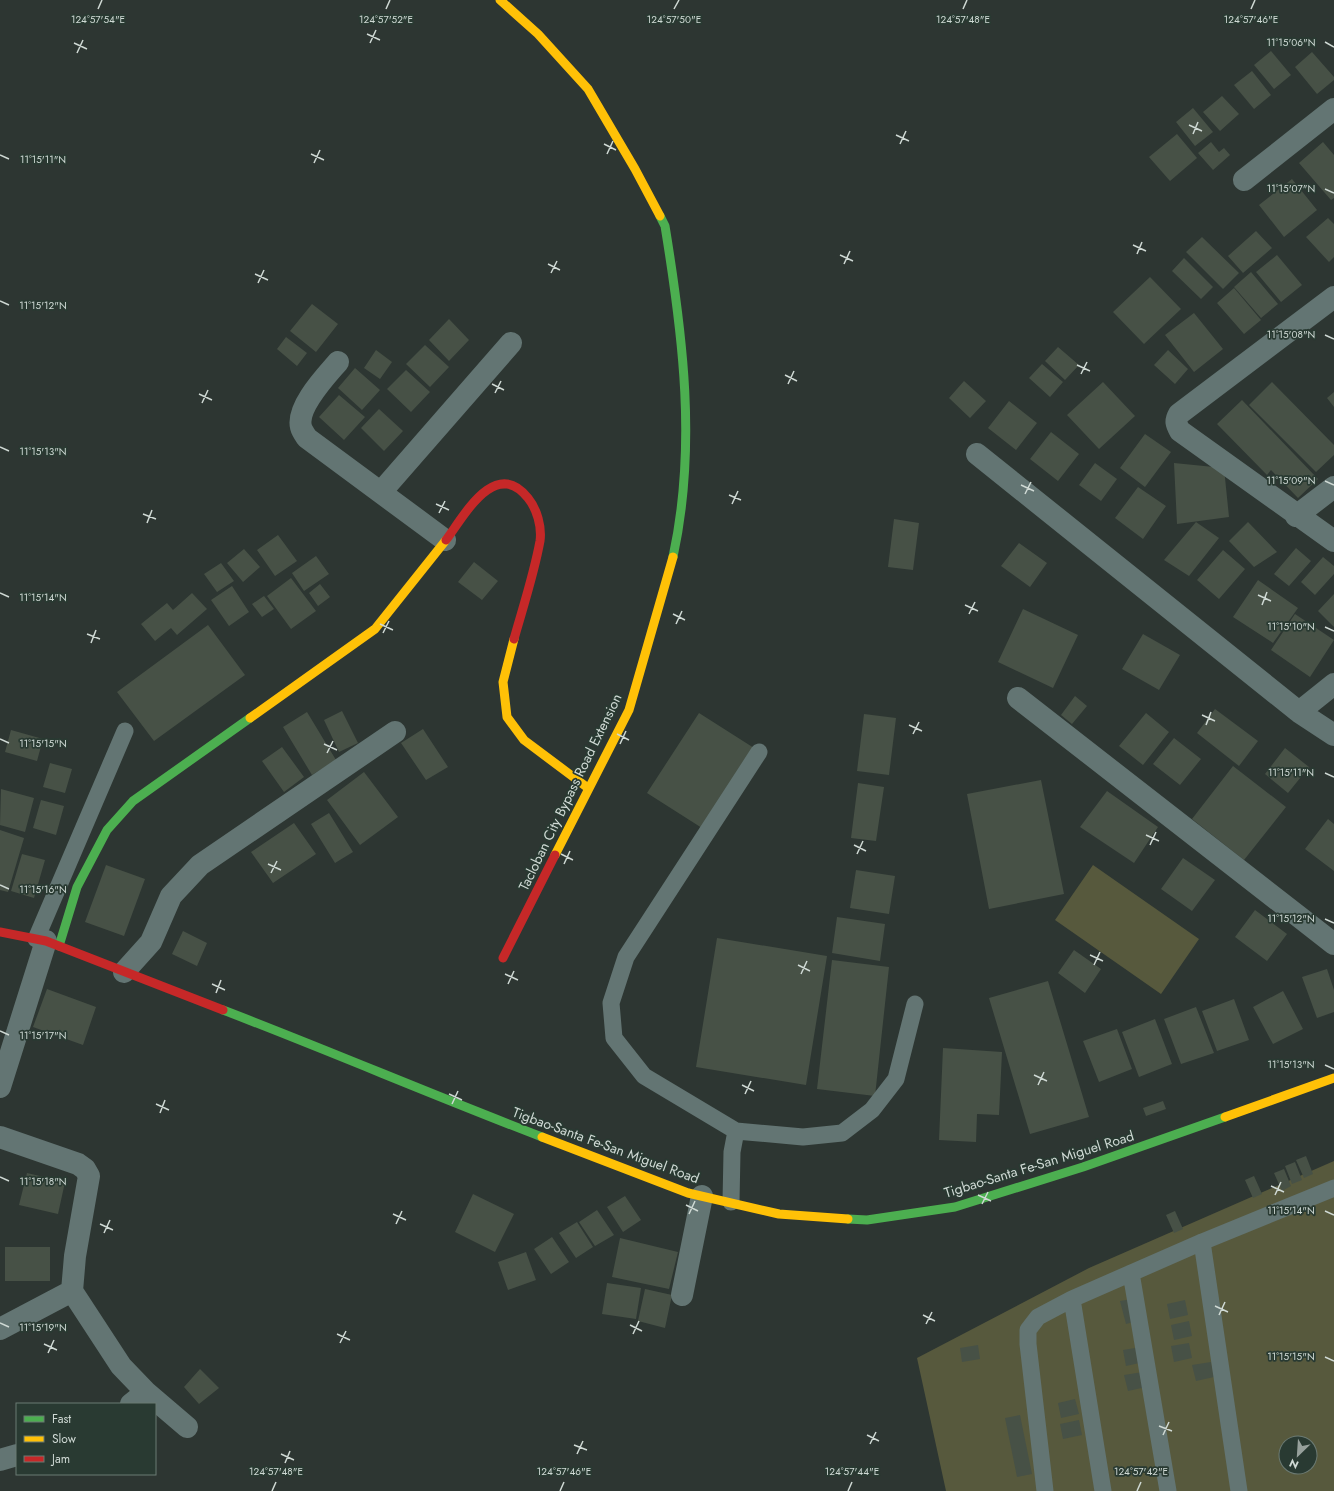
<svg xmlns="http://www.w3.org/2000/svg" width="1334" height="1491" viewBox="0 0 1334 1491" font-family="Jost,sans-serif">
<style>
.green{fill:#57593d;fill-rule:evenodd}
.building{fill:#475146}
.lines{fill:none;stroke-linecap:round;stroke-linejoin:round}
.lane{stroke:#637573;stroke-width:17}
.street{stroke:#637573;stroke-width:22}
.fast{stroke:#4caf50;stroke-width:9}
.slow{stroke:#ffc107;stroke-width:9}
.jam{stroke:#c62828;stroke-width:9}
.ticks{fill:none;stroke:#cfd9d4;stroke-width:1.5}
.labels{text-anchor:middle;stroke-width:3.5;stroke-linejoin:round;paint-order:stroke}
.street-label{font-size:14px;fill:#cfd9d4;stroke:#293a32}
.ticks-label{font-size:10px;text-anchor:middle;fill:#cfd9d4;stroke:#293a32;stroke-width:3.5;stroke-linejoin:round;paint-order:stroke}
</style>
<rect width="100%" height="100%" fill="#2d3632"/>
<!-- green -->
<path class="green" d="M1093,865L1199,939L1161,994L1055,920Z
M1334,1161V1491H946L917,1358L1089,1268ZM1286,1443H1310V1467H1286Z"/>
<!-- building -->
<path class="building" d="M1271,51L1291,75L1274,89L1254,65Z
M1312,52L1334,77V80L1317,94L1295,67Z
M1252,71L1271,95L1254,109L1234,85Z
M1222,96L1239,114L1220,131L1203,112Z
M1193,108L1213,132L1195,146L1176,122Z
M1177,134L1197,158L1170,181L1149,157Z
M1211,142L1219,152L1224,148L1230,155L1213,170L1198,153Z
M1323,142L1334,155V198L1331,200L1299,163Z
M1292,179L1317,210L1284,237L1259,205Z
M1328,218L1334,224V257L1329,262L1306,237Z
M1256,231L1272,248L1243,273L1228,256Z
M1202,237L1239,273L1223,289L1186,252Z
M1277,255L1302,285L1281,302L1256,272Z
M1184,258L1213,287L1201,299L1172,271Z
M1251,272L1278,304L1261,318L1234,287Z
M1150,277L1181,309L1144,344L1113,312Z
M1234,288L1261,320L1244,334L1217,303Z
M312,304L338,324L316,352L290,331Z
M1194,313L1223,349L1194,372L1165,335Z
M449,319L469,340L449,361L429,340Z
M286,337L307,353L297,366L277,349Z
M425,345L449,367L430,387L406,364Z
M1058,347L1079,365L1065,380L1045,361Z
M376,350L392,362L380,379L364,368Z
M1168,350L1188,369L1175,384L1154,365Z
M1042,364L1063,382L1050,397L1029,378Z
M355,368L380,390L362,410L338,388Z
M406,370L430,392L411,412L387,389Z
M964,381L986,401L970,418L949,398Z
M1103,382L1135,416L1099,449L1067,415Z
M1272,382L1334,445V455L1316,472L1249,405Z
M1334,392V407L1327,398Z
M339,395L365,417L344,440L319,417Z
M1242,400L1318,479L1298,498L1271,470L1267,475L1217,424Z
M1009,401L1037,423L1016,450L988,428Z
M379,409L403,431L384,451L361,428Z
M1051,432L1079,454L1058,481L1030,459Z
M1145,434L1171,452L1145,487L1120,468Z
M1095,463L1117,479L1101,501L1079,485Z
M1174,463L1224,468L1229,517L1177,524Z
M1138,487L1166,506L1143,539L1115,518Z
M894,519L919,523L913,570L888,567Z
M1196,522L1219,538L1189,576L1164,560Z
M1248,522L1277,552L1254,567L1229,541Z
M278,535L297,561L275,576L257,550Z
M1019,543L1047,563L1030,587L1001,566Z
M1296,548L1311,561L1289,586L1274,574Z
M244,549L260,567L243,582L227,563Z
M1223,550L1245,569L1219,599L1197,580Z
M316,556L329,574L304,591L292,573Z
M1323,557L1334,566V574L1315,595L1301,582Z
M474,562L498,581L482,600L458,582Z
M221,563L234,581L217,592L204,574Z
M291,578L316,611L291,629L267,596Z
M1258,580L1298,608L1273,643L1233,617Z
M320,584L330,597L318,606L309,593Z
M232,586L249,612L229,626L211,600Z
M192,593L207,609L177,635L171,628L155,641L141,624L167,603L173,610Z
M1334,594V627L1318,611Z
M264,596L274,609L262,617L252,604Z
M1023,609L1078,635L1053,688L998,662Z
M1295,614L1334,640L1310,677L1271,650Z
M208,625L245,675L154,741L117,692Z
M1143,634L1180,655L1159,690L1122,669Z
M1075,696L1087,706L1072,724L1061,715Z
M1215,709L1258,741L1239,766L1197,733Z
M342,711L358,743L339,752L324,720Z
M307,712L336,760L312,775L283,727Z
M699,713L754,748L702,828L647,793Z
M1146,713L1169,732L1143,765L1119,746Z
M864,714L896,718L889,775L857,771Z
M423,729L448,767L426,780L401,743Z
M11,730L43,739L37,761L5,752Z
M1174,738L1201,759L1180,785L1153,764Z
M282,747L304,777L284,792L262,761Z
M1285,748L1309,767L1288,793L1265,774Z
M50,763L72,769L65,793L43,787Z
M1233,766L1286,807L1244,860L1192,819Z
M364,772L398,817L360,845L327,800Z
M1041,780L1064,894L989,909L967,794Z
M858,783L884,787L876,841L851,838Z
M1,789L34,798L25,832L0,825Z
M1107,791L1158,827L1134,863L1080,827Z
M41,800L64,806L56,835L33,828Z
M329,813L353,852L335,863L311,824Z
M1328,819L1334,824V871L1305,849Z
M294,823L316,854L273,883L251,852Z
M0,830L24,838L8,892L0,890Z
M22,854L45,860L34,898L11,891Z
M1183,858L1215,880L1192,911L1161,889Z
M106,865L145,879L124,936L85,922Z
M856,870L895,876L889,914L850,908Z
M1255,910L1287,934L1267,961L1235,937Z
M837,917L885,924L880,961L832,953Z
M183,931L207,943L197,966L172,954Z
M717,938L827,956L806,1085L696,1067Z
M1074,950L1101,969L1085,993L1058,973Z
M832,960L889,967L875,1096L817,1089Z
M1327,969L1334,990V1012L1317,1018L1302,977Z
M1048,981L1089,1117L1030,1134L989,998Z
M47,989L96,1007L83,1045L33,1027Z
M1283,991L1303,1029L1273,1044L1253,1007Z
M1234,999L1249,1040L1217,1051L1202,1011Z
M1196,1007L1214,1053L1181,1064L1164,1019Z
M1155,1019L1172,1064L1139,1077L1122,1032Z
M1117,1029L1132,1069L1099,1082L1083,1041Z
M943,1048L1002,1052L999,1115L977,1114L976,1142L939,1140Z
M1163,1101L1166,1109L1146,1116L1143,1108Z
M1306,1156L1313,1174L1304,1178L1296,1160Z
M1295,1162L1302,1180L1292,1184L1285,1166Z
M1284,1169L1291,1186L1282,1191L1274,1173Z
M27,1173L65,1182L58,1214L19,1205Z
M1254,1176L1262,1194L1253,1198L1245,1180Z
M473,1194L514,1214L495,1252L455,1232Z
M625,1196L641,1220L623,1232L607,1207Z
M597,1210L614,1235L595,1246L579,1222Z
M1175,1211L1183,1229L1174,1233L1166,1215Z
M577,1222L593,1247L576,1258L559,1233Z
M552,1237L569,1262L551,1274L534,1249Z
M620,1238L678,1252L669,1289L612,1277Z
M5,1247H50V1281H5Z
M526,1252L536,1280L508,1290L498,1262Z
M607,1283L641,1288L636,1319L602,1314Z
M645,1289L672,1295L665,1328L638,1321Z
M1132,1299L1137,1321L1126,1324L1120,1301Z
M1185,1300L1188,1315L1170,1319L1167,1304Z
M1189,1321L1192,1336L1174,1340L1171,1325Z
M1189,1343L1192,1358L1174,1362L1171,1346Z
M978,1345L980,1359L962,1362L960,1348Z
M1141,1347L1144,1362L1126,1366L1123,1350Z
M1211,1362L1214,1377L1196,1381L1192,1365Z
M200,1369L219,1388L199,1404L184,1387Z
M1143,1372L1146,1387L1128,1391L1124,1375Z
M1075,1399L1079,1414L1061,1418L1058,1403Z
M1020,1415L1032,1474L1017,1477L1005,1418Z
M1079,1420L1082,1435L1063,1439L1060,1424Z"/>
<g class="lines">
<!-- lane -->
<path class="lane" d="M759,752L626,957L611,1003L614,1038L644,1076L736,1131L803,1137L842,1133L872,1110L896,1079L915,1004
M36,939L125,731
M731,1202L732,1152L736,1131
M1202,1242L1239,1491
M1131,1273L1168,1491
M1072,1299L1103,1491
M1045,1491L1028,1344V1330L1038,1317L1072,1299L1202,1242L1334,1188"/>
<!-- street -->
<path class="street" d="M1244,180L1334,109
M1334,297L1179,414C1175,421 1176,424 1180,431L1334,541
M338,362C326,376 296,407 301,427C302,431 305,435 307,438L445,540
M977,454L1299,712L1334,735
M381,492L511,343
M1296,516L1334,487
M1018,698L1334,944
M1299,712L1334,684
M124,972L151,942L171,896L200,865L395,732
M0,1087L46,941
M0,1137L78,1164L85,1169L89,1176L75,1256L72,1291L121,1366L146,1392L131,1404
M682,1295L702,1196
M0,1329L72,1291
M146,1392L187,1427
M0,1460L17,1455"/>
<!-- fast -->
<path class="fast" d="M660,216L665,226C683,336 697,447 673,557
M59,946L77,887L107,830L133,801L250,718
M223,1010C330,1051 435,1096 542,1137
M848,1219L867,1220L955,1207L1083,1167L1225,1117"/>
<!-- slow -->
<path class="slow" d="M500,0L538,34L588,89L635,169L660,216
M514,639L503,682L507,717L524,740L588,788
M250,718L375,629L446,540
M555,855L629,710L673,557
M1225,1117L1334,1078
M542,1137L688,1193L779,1214L848,1219"/>
<!-- jam -->
<path class="jam" d="M446,540C464,516 495,457 528,498C537,509 542,527 540,541C534,574 523,607 514,639
M0,932L46,941L223,1010
M503,958L555,855"/>
</g>
<!-- ticks -->
<path class="ticks" d="M98,9L102,0M386,9L390,0M674,9L679,0M963,9L967,0M1251,9L1255,0M367,34L380,40M1325,42L1334,47M74,43L87,49M370,43L376,30M77,53L83,40M1189,125L1202,131M1193,134L1198,122M896,135L909,141M604,144L616,150M900,144L906,131M311,154L324,160M607,154L613,141M0,155L9,159M314,163L320,150M1325,189L1334,193M1133,245L1146,251M1137,254L1142,242M840,255L853,261M548,264L560,270M844,264L850,251M551,273L557,261M255,274L268,280M258,283L264,270M0,301L9,305M1325,335L1334,339M1077,365L1090,371M1081,374L1087,362M785,375L797,381M492,384L504,390M788,384L794,371M495,393L501,381M199,394L212,400M202,403L208,390M0,447L9,451M1325,481L1334,485M1021,485L1034,491M1025,494L1031,482M729,495L741,500M436,504L449,510M732,504L738,491M439,513L445,501M143,514L156,519M147,523L152,510M0,593L9,597M1258,595L1271,601M965,605L978,611M1262,605L1267,592M673,614L685,620M969,614L975,602M380,624L393,630M676,624L682,611M1325,627L1334,631M383,633L389,621M87,634L100,639M91,643L96,630M1202,715L1215,721M909,725L922,731M1206,725L1211,712M617,734L629,740M913,734L919,722M0,739L9,743M324,744L337,750M620,744L626,731M327,753L333,741M1325,773L1334,777M1146,835L1159,841M854,845L866,851M1150,845L1156,832M561,854L573,860M857,854L863,841M268,864L281,870M564,864L570,851M271,873L277,861M0,885L9,889M1325,919L1334,923M1090,955L1103,961M798,965L810,971M1094,965L1100,952M505,974L518,980M801,974L807,961M212,984L225,990M508,984L514,971M216,993L221,980M0,1031L9,1035M1325,1065L1334,1069M1034,1075L1047,1081M742,1085L754,1091M1038,1085L1044,1072M449,1094L462,1100M745,1094L751,1081M156,1104L169,1110M452,1104L458,1091M160,1113L165,1100M0,1177L9,1181M1271,1186L1284,1192M978,1195L991,1201M1275,1195L1281,1182M982,1204L988,1192M686,1205L698,1211M1325,1211L1334,1215M393,1214L406,1220M689,1214L695,1201M100,1224L113,1230M396,1224L402,1211M104,1233L110,1220M1215,1306L1228,1312M923,1315L935,1321M1219,1315L1225,1302M0,1323L9,1327M926,1324L932,1312M630,1325L642,1331M337,1334L350,1340M633,1334L639,1321M340,1343L346,1331M44,1344L57,1350M48,1353L54,1340M1325,1357L1334,1361M1159,1426L1172,1431M867,1435L879,1441M1163,1435L1169,1422M870,1444L876,1432M574,1445L587,1450M281,1454L294,1460M577,1454L583,1441M285,1463L290,1451M272,1491L276,1482M560,1491L564,1482M848,1491L852,1482M1137,1491L1141,1482"/>
<g class="labels">
<!-- street labels -->
<g class="street-label">
<text transform="translate(570 792) rotate(-64)" y="5">Tacloban City Bypass Road Extension</text>
<text transform="translate(606 1145) rotate(20)" y="5">Tigbao-Santa Fe-San Miguel Road</text>
<text transform="translate(1039 1164) rotate(-17)" y="5">Tigbao-Santa Fe-San Miguel Road</text>
</g>
</g>
<g class="ticks-label">
<text x="98" y="23">124°57'54"E</text>
<text x="386" y="23">124°57'52"E</text>
<text x="674" y="23">124°57'50"E</text>
<text x="963" y="23">124°57'48"E</text>
<text x="1251" y="23">124°57'46"E</text>
<text x="1291" y="46">11°15'06"N</text>
<text x="43" y="163">11°15'11"N</text>
<text x="1291" y="192">11°15'07"N</text>
<text x="43" y="309">11°15'12"N</text>
<text x="1291" y="338">11°15'08"N</text>
<text x="43" y="455">11°15'13"N</text>
<text x="1291" y="484">11°15'09"N</text>
<text x="43" y="601">11°15'14"N</text>
<text x="1291" y="630">11°15'10"N</text>
<text x="43" y="747">11°15'15"N</text>
<text x="1291" y="776">11°15'11"N</text>
<text x="43" y="893">11°15'16"N</text>
<text x="1291" y="922">11°15'12"N</text>
<text x="43" y="1039">11°15'17"N</text>
<text x="1291" y="1068">11°15'13"N</text>
<text x="43" y="1185">11°15'18"N</text>
<text x="1291" y="1214">11°15'14"N</text>
<text x="43" y="1331">11°15'19"N</text>
<text x="1291" y="1360">11°15'15"N</text>
<text x="276" y="1475">124°57'48"E</text>
<text x="564" y="1475">124°57'46"E</text>
<text x="852" y="1475">124°57'44"E</text>
<text x="1141" y="1475">124°57'42"E</text>
</g>
<!-- legend -->
<rect x="16" y="1403" width="140" height="72" fill="#293a32" stroke="#6b7a73"/>
<rect x="24" y="1416" width="20" height="6" fill="#4caf50" stroke="#6b7a73"/>
<text x="52" y="1423" font-size="12" fill="#cfd9d4">Fast</text>
<rect x="24" y="1436" width="20" height="6" fill="#ffc107" stroke="#6b7a73"/>
<text x="52" y="1443" font-size="12" fill="#cfd9d4">Slow</text>
<rect x="24" y="1456" width="20" height="6" fill="#c62828" stroke="#6b7a73"/>
<text x="52" y="1463" font-size="12" fill="#cfd9d4">Jam</text>
<!-- north arrow -->
<g transform="translate(1298 1455) rotate(205)"><circle r="19" fill="#293a32" stroke="#6b7a73"/>
<path d="M0-3L7 15L0 10L-7 15Z" fill="#96a09b"/>
<text y="-6" font-size="11" font-weight="bold" text-anchor="middle" fill="#cfd9d4">N</text>
</g>
</svg>
